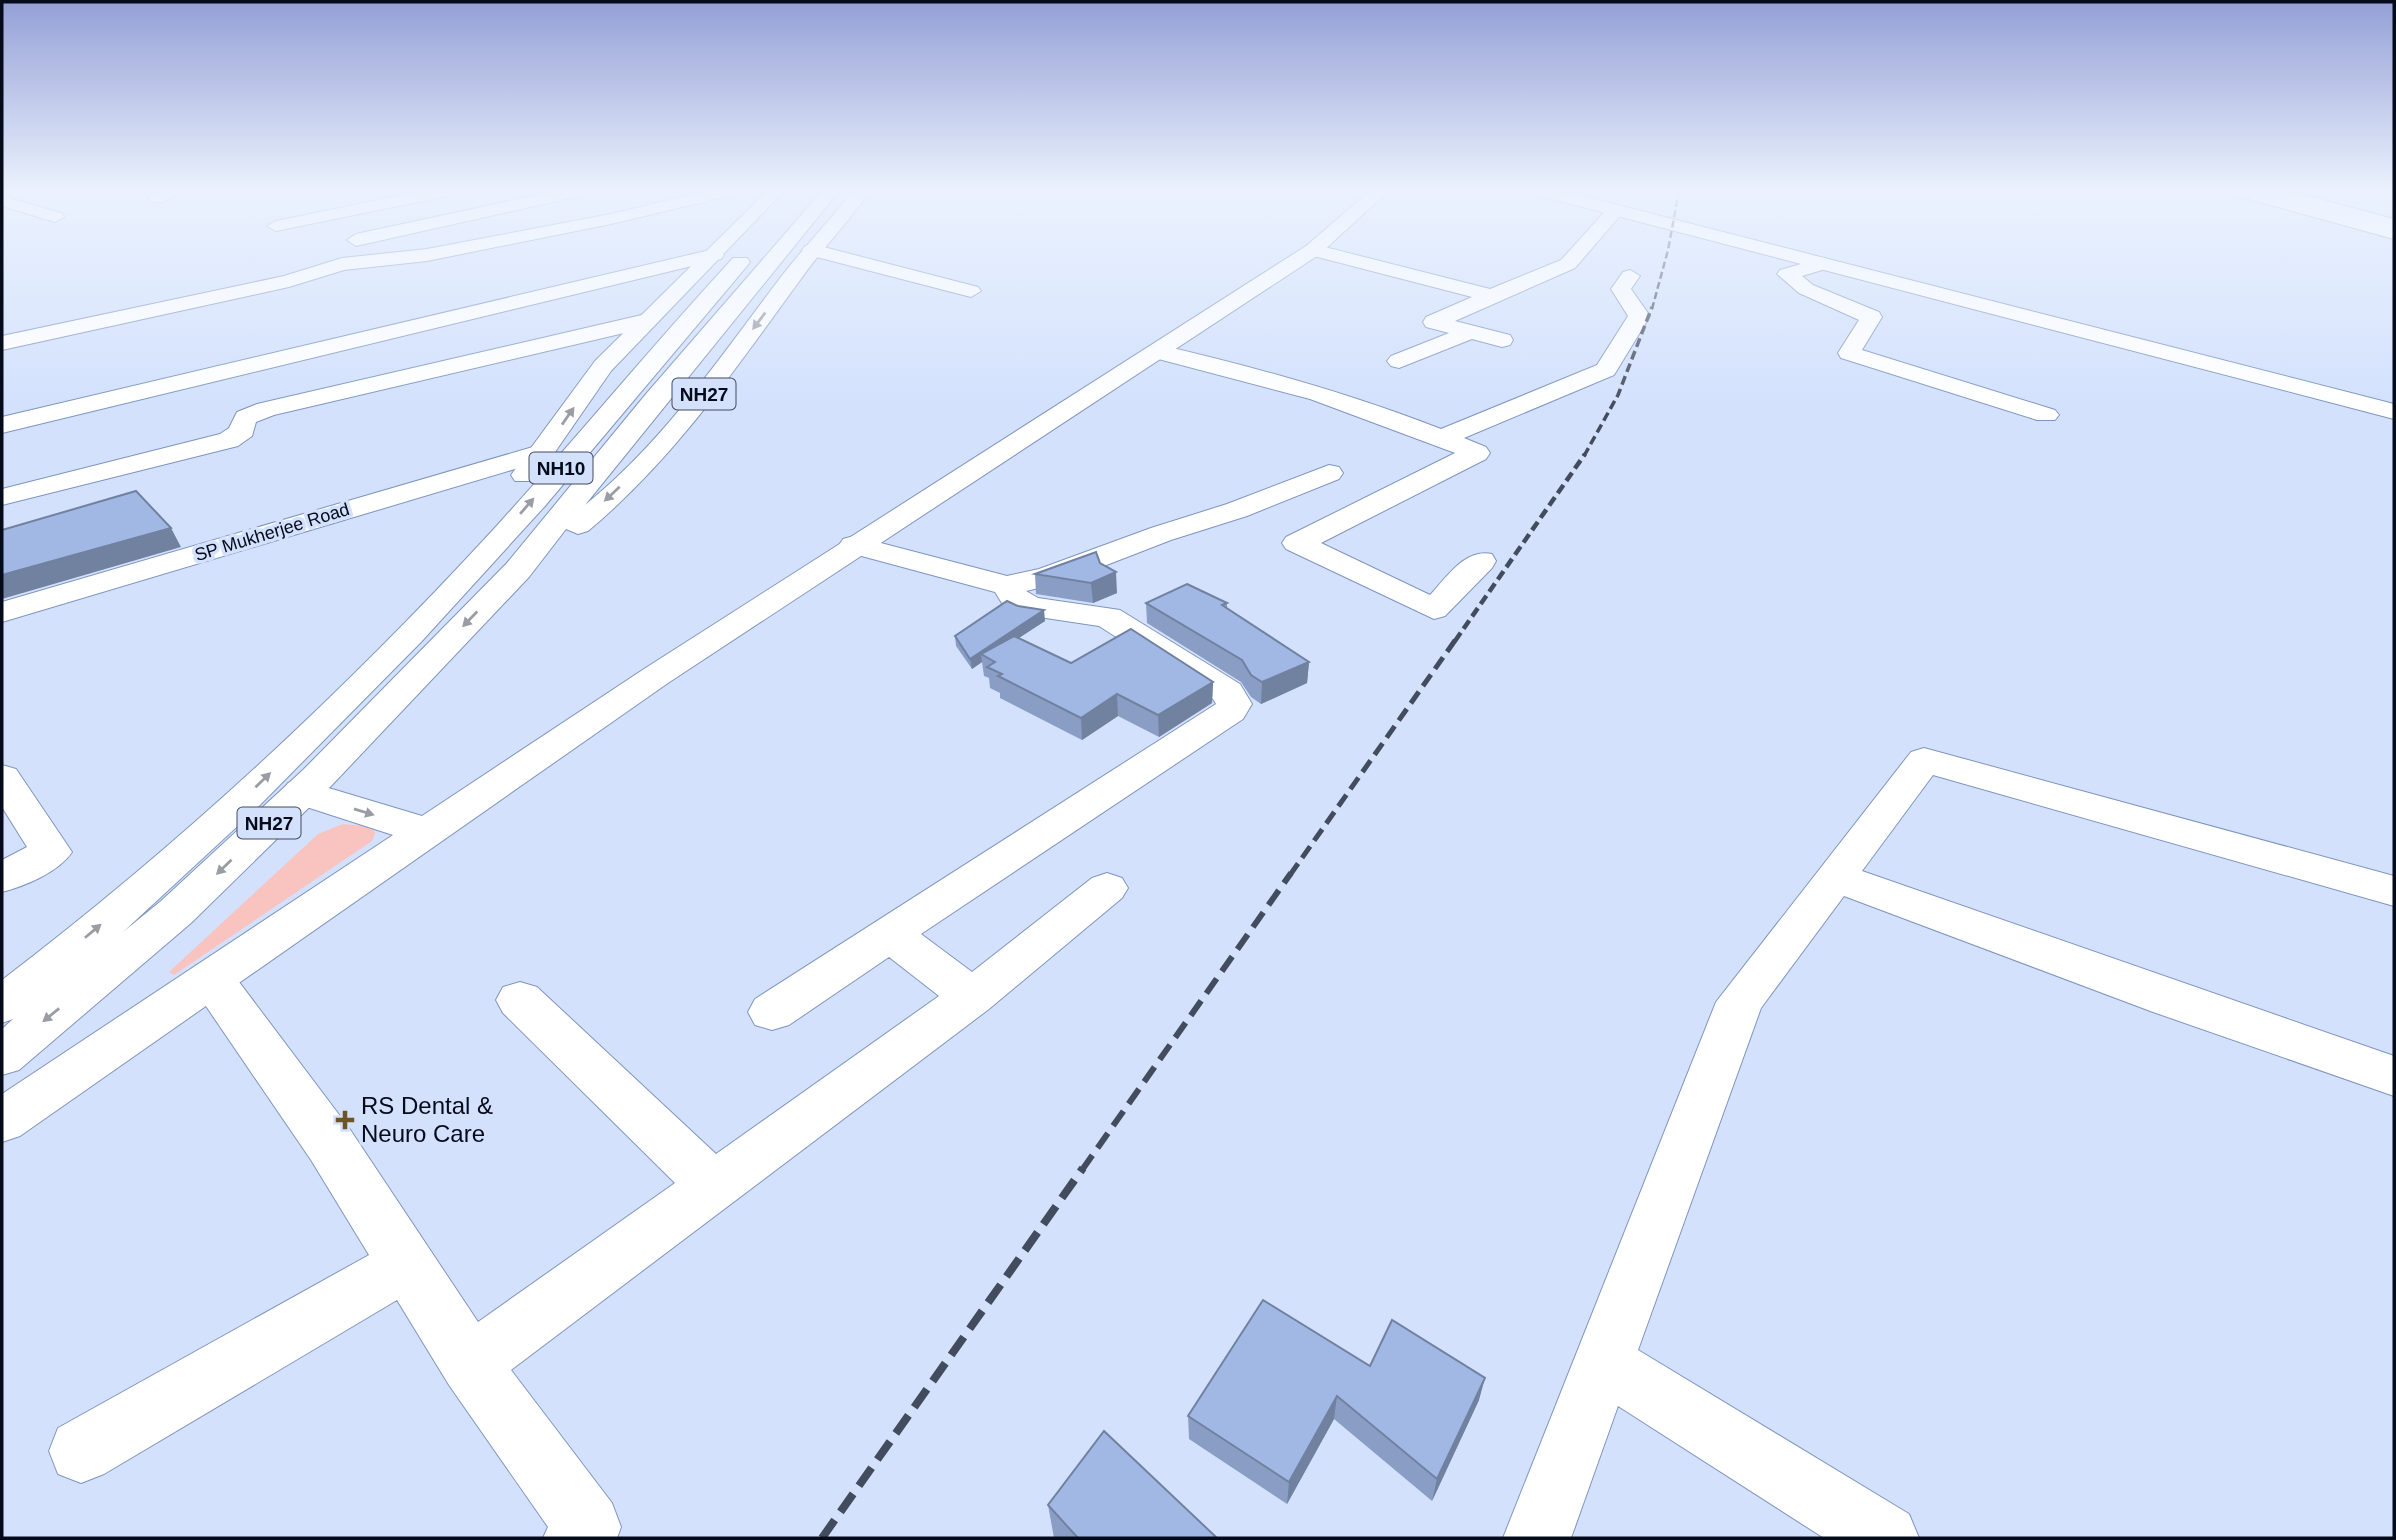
<svg xmlns="http://www.w3.org/2000/svg" width="2396" height="1540" viewBox="0 0 2396 1540" font-family="Arial,sans-serif">
<style>
.green{fill:#f9c3bf}
.lines{fill:none;stroke-linecap:round;stroke-linejoin:round}
.street-casing{stroke:#7e95c0;stroke-width:2}
.secondary-casing{stroke:#7e95c0;stroke-width:2}
.highway-casing{stroke:#7e95c0;stroke-width:2}
.street{fill:#fff;fill-rule:evenodd}
.secondary{fill:#fff;fill-rule:evenodd}
.highway{fill:#fff;fill-rule:evenodd}
.rail-far5{stroke:#434c5f;stroke-width:2.5;stroke-dasharray:7 3.5;stroke-linecap:butt}
.rail-far4{stroke:#434c5f;stroke-width:3.5;stroke-dasharray:9 4.5;stroke-linecap:butt}
.rail-far3{stroke:#434c5f;stroke-width:4.5;stroke-dasharray:10 5;stroke-linecap:butt}
.rail-far2{stroke:#434c5f;stroke-width:5;stroke-dasharray:14 7;stroke-linecap:butt}
.rail-far1{stroke:#434c5f;stroke-width:6;stroke-dasharray:18 9;stroke-linecap:butt}
.rail{stroke:#434c5f;stroke-width:8;stroke-dasharray:22 10;stroke-linecap:butt}
.wall{fill:#8a9ec5}
.shaded-wall{fill:#7181a0}
.building{fill:#a1b8e5;stroke:#7181a0;stroke-width:2}
.oneway{fill:#9b9da4}
.poi-dot{fill:#6d5525;stroke:#d3e1fd;stroke-width:2.5}
.labels{text-anchor:middle;stroke-width:7;stroke-linejoin:round;paint-order:stroke}
.far-street-label{font-size:18px;fill:#050b1b;stroke:#d3e1fd}
.shield{fill:#d3e1fd;stroke:#434b5f;stroke-width:2}
.shield-label{font-size:19px;font-weight:bold;fill:#050b1b}
.near-poi-label{font-size:24px;fill:#050b1b;stroke:#d3e1fd;text-anchor:start}
</style>
<rect width="100%" height="100%" fill="#d3e1fd"/>
<!-- green -->
<path class="green" d="M343,824L372,827L375,833L372,841L174,975L169,972L318,834Z"/>
<g class="lines">
<!-- street casing -->
<g class="street-casing">
<path id="street" d="M160,191H184L163,202H151L148,198Z
M422,191H455L447,196L276,231L267,226L276,221Z
M556,191H587L579,196L356,246L347,240L356,234Z
M706,191H735L733,195L611,224L427,261L344,270L289,287L2,350V336L284,276L342,258L427,249L611,214Z
M2232,191H2259L2394,228V239L2234,195Z
M2,196L61,213L64,217L55,222L2,206Z
M1616,205L1625,210L1575,268L1455,321L1510,335L1513,340L1510,345L1502,347L1472,339L1399,368L1391,366L1387,361L1391,356L1449,333L1426,327L1423,322L1426,317L1472,297L1306,254L1303,250L1313,244L1490,289L1561,260L1610,206Z
M812,244L978,287L981,291L971,297L805,254L802,250L805,246Z
M714,249L721,251L724,255L721,259L2,433V417Z
M1822,258L1832,264L1829,268L1802,276L1813,285L1879,312L1882,317L1862,350L2055,410L2059,415L2055,420H2037L1841,358L1838,353L1859,320L1799,293L1777,274L1780,270Z
M1630,270L1640,276L1631,289L1650,316L1614,375L1464,438L1486,447L1490,453L1486,459L1321,543L1430,595C1447,577 1465,548 1492,554L1496,561L1492,568L1445,616L1434,619L1286,549L1282,543L1286,537L1455,453L1310,399L1147,356L1144,351L1155,344C1252,366 1348,393 1441,429L1597,365L1628,316L1611,289L1623,272Z
M646,314L654,316L657,321L654,326L274,415L256,422L252,436L238,446L2,505V489L220,434L229,428L237,412L257,404Z
M1329,465L1339,467L1343,473L1339,479L1247,516L1171,540L1060,583L1026,591L1038,598L1120,610L1240,684L1252,704L1243,719L921,934L972,972L1092,878L1107,873L1122,878L1128,888L1122,898L989,1009L511,1370L612,1503L621,1527L617,1538H543L548,1527L449,1385L397,1300L104,1474L81,1483L58,1474L49,1451L58,1428L369,1255L311,1160L195,990L188,978L195,966L211,961L227,966L349,1128L478,1322L675,1183L503,1013L496,1000L503,987L520,982L537,987L716,1154L939,996L889,957L789,1025L772,1030L755,1025L748,1012L755,999L1216,704L1213,699L1099,626L1019,614L1003,605L995,592L843,551L839,545L843,539L854,536L1007,576L1039,569L1151,528L1227,504Z
M1924,748L2394,876V906L1933,775L1862,871L2394,1056V1096L2153,1012L1844,896L1761,1008L1638,1350L1909,1514L1919,1538H1824L1618,1406L1571,1538H1503L1716,1002L1911,752Z
M2,765L16,769L72,852C59,872 25,886 2,892V860L27,847L2,807Z"/>
</g>
<!-- secondary casing -->
<g class="secondary-casing">
<path id="secondary" d="M1370,191H1388L1320,254L668,683L20,1136L2,1142V1094L393,835L288,801L282,792L288,783L302,780L422,816L644,669L1306,246Z
M1535,191H1563L2394,404V419L1537,195Z
M543,444L552,446L556,452L552,458L2,622V602Z"/>
</g>
<!-- highway casing -->
<g class="highway-casing">
<path id="highway" d="M767,191H784L611,371L535,481H515L511,475L595,361Z
M822,191H839L585,505C665,441 722,354 784,273C806,245 831,219 853,191H870C848,223 820,251 798,283C733,372 673,460 588,531L578,534L566,529L529,577L332,785L191,923L19,1070L2,1075V1029L13,1019L2,1023V980C178,846 342,694 492,531C574,441 651,347 733,258H747L750,262L747,266L545,506L422,641L256,809L123,932L161,901L304,769L507,563L646,394Z
M2262,191H2289L2394,219V229L2264,195Z"/>
</g>
<!-- street -->
<use href="#street" class="street"/>
<!-- secondary -->
<use href="#secondary" class="secondary"/>
<!-- highway -->
<use href="#highway" class="highway"/>
<!-- rail-far5 -->
<path class="rail-far5" d="M1652,309L1668,250L1679,191"/>
<!-- rail-far4 -->
<path class="rail-far4" d="M1584,456L1618,395L1652,307"/>
<!-- rail-far3 -->
<path class="rail-far3" d="M1455,641L1585,454"/>
<!-- rail-far2 -->
<path class="rail-far2" d="M1290,875L1456,639"/>
<!-- rail-far1 -->
<path class="rail-far1" d="M1082,1170L1291,873"/>
<!-- rail -->
<path class="rail" d="M822,1538L1083,1168"/>
</g>
<!-- wall -->
<path class="wall" d="M1100,563L1117,593L1093,603L1036,594L1035,574Z
M1146,603H1227V608L1309,662L1307,683L1261,704L1251,697L1241,682L1147,623Z
M1045,621L1019,638L1071,663L1213,682L1212,703L1159,737L1118,716L1082,740L1000,698V693L990,688L989,678L984,676L982,662L972,669L956,646L955,636Z
M1370,1366L1479,1400L1432,1501L1334,1419L1287,1504L1189,1439L1188,1416Z
M1048,1505L1217,1538H1054Z"/>
<!-- shaded-wall -->
<path class="shaded-wall" d="M171,528L181,547L2,599V575Z
M1116,572L1117,593L1093,603L1091,583Z
M1044,610L1045,621L988,658L981,654L982,662L972,669L970,659Z
M1309,662L1307,683L1261,704L1262,682Z
M1213,682L1212,703L1159,737L1158,715Z
M1117,694L1118,716L1082,740L1081,718Z
M1485,1378L1479,1400L1432,1501L1437,1479Z
M1337,1396L1334,1419L1287,1504L1289,1482Z"/>
<!-- building -->
<path class="building" d="M136,491L171,528L2,575V530Z
M1096,552L1100,563L1116,572L1091,583L1035,574Z
M1187,584L1227,603L1222,605L1309,662L1262,682L1251,675L1242,660L1146,603Z
M1007,601L1018,606L1044,610L970,659L955,636Z
M1131,629L1213,682L1158,715L1117,694L1081,718L998,676L1002,674L987,667L995,662L981,654L1014,636L1071,663Z
M1263,1300L1370,1366L1392,1320L1485,1378L1437,1479L1337,1396L1289,1482L1188,1416Z
M1104,1431L1217,1538H1078L1048,1505Z"/>
<!-- one-way arrows -->
<defs><path id="oneway-solid" d="M-6-.8H1V-3.2L6.5 0L1 3.2V.8H-6Z" transform="scale(1.75)"/></defs>
<g class="oneway">
<use href="#oneway-solid" transform="translate(759 321) rotate(127)"/>
<use href="#oneway-solid" transform="translate(568 416) rotate(-55)"/>
<use href="#oneway-solid" transform="translate(612 494) rotate(137)"/>
<use href="#oneway-solid" transform="translate(527 506) rotate(-49)"/>
<use href="#oneway-solid" transform="translate(470 619) rotate(134)"/>
<use href="#oneway-solid" transform="translate(263 780) rotate(-44)"/>
<use href="#oneway-solid" transform="translate(364 812) rotate(17)"/>
<use href="#oneway-solid" transform="translate(224 867) rotate(136)"/>
<use href="#oneway-solid" transform="translate(93 931) rotate(-40)"/>
<use href="#oneway-solid" transform="translate(51 1015) rotate(141)"/>
</g>
<!-- sky -->
<linearGradient id="sky" x2="0" y2="1"><stop stop-color="#94a0d6"/><stop offset="0.47" stop-color="#ebf2fe"/><stop offset="1" stop-color="#ebf2fe" stop-opacity="0"/></linearGradient>
<rect width="2396" height="407" fill="url(#sky)"/>
<!-- markers -->
<path class="poi-dot" d="M341.5 1109.5h7v7h7v7h-7v7h-7v-7h-7v-7h7z"/>
<g class="labels">
<!-- far-street labels -->
<g class="far-street-label">
<text transform="translate(272 532) rotate(-17)" y="6">SP Mukherjee Road</text>
</g>
<!-- shield labels -->
<g class="shield">
<rect x="672.5" y="378.5" width="63" height="31" rx="5"/>
<rect x="529.5" y="452.5" width="63" height="31" rx="5"/>
<rect x="237.5" y="807.5" width="63" height="31" rx="5"/>
</g>
<g class="shield-label">
<text x="704" y="401">NH27</text>
<text x="561" y="475">NH10</text>
<text x="269" y="830">NH27</text>
</g>
<!-- near-poi labels -->
<g class="near-poi-label">
<text x="361" y="1114">RS Dental &amp;<tspan x="361" dy="28">Neuro Care</tspan></text>
</g>
</g>
<!-- border -->
<rect width="2396" height="1540" fill="none" stroke="#050b1b" stroke-width="7"/>
</svg>
